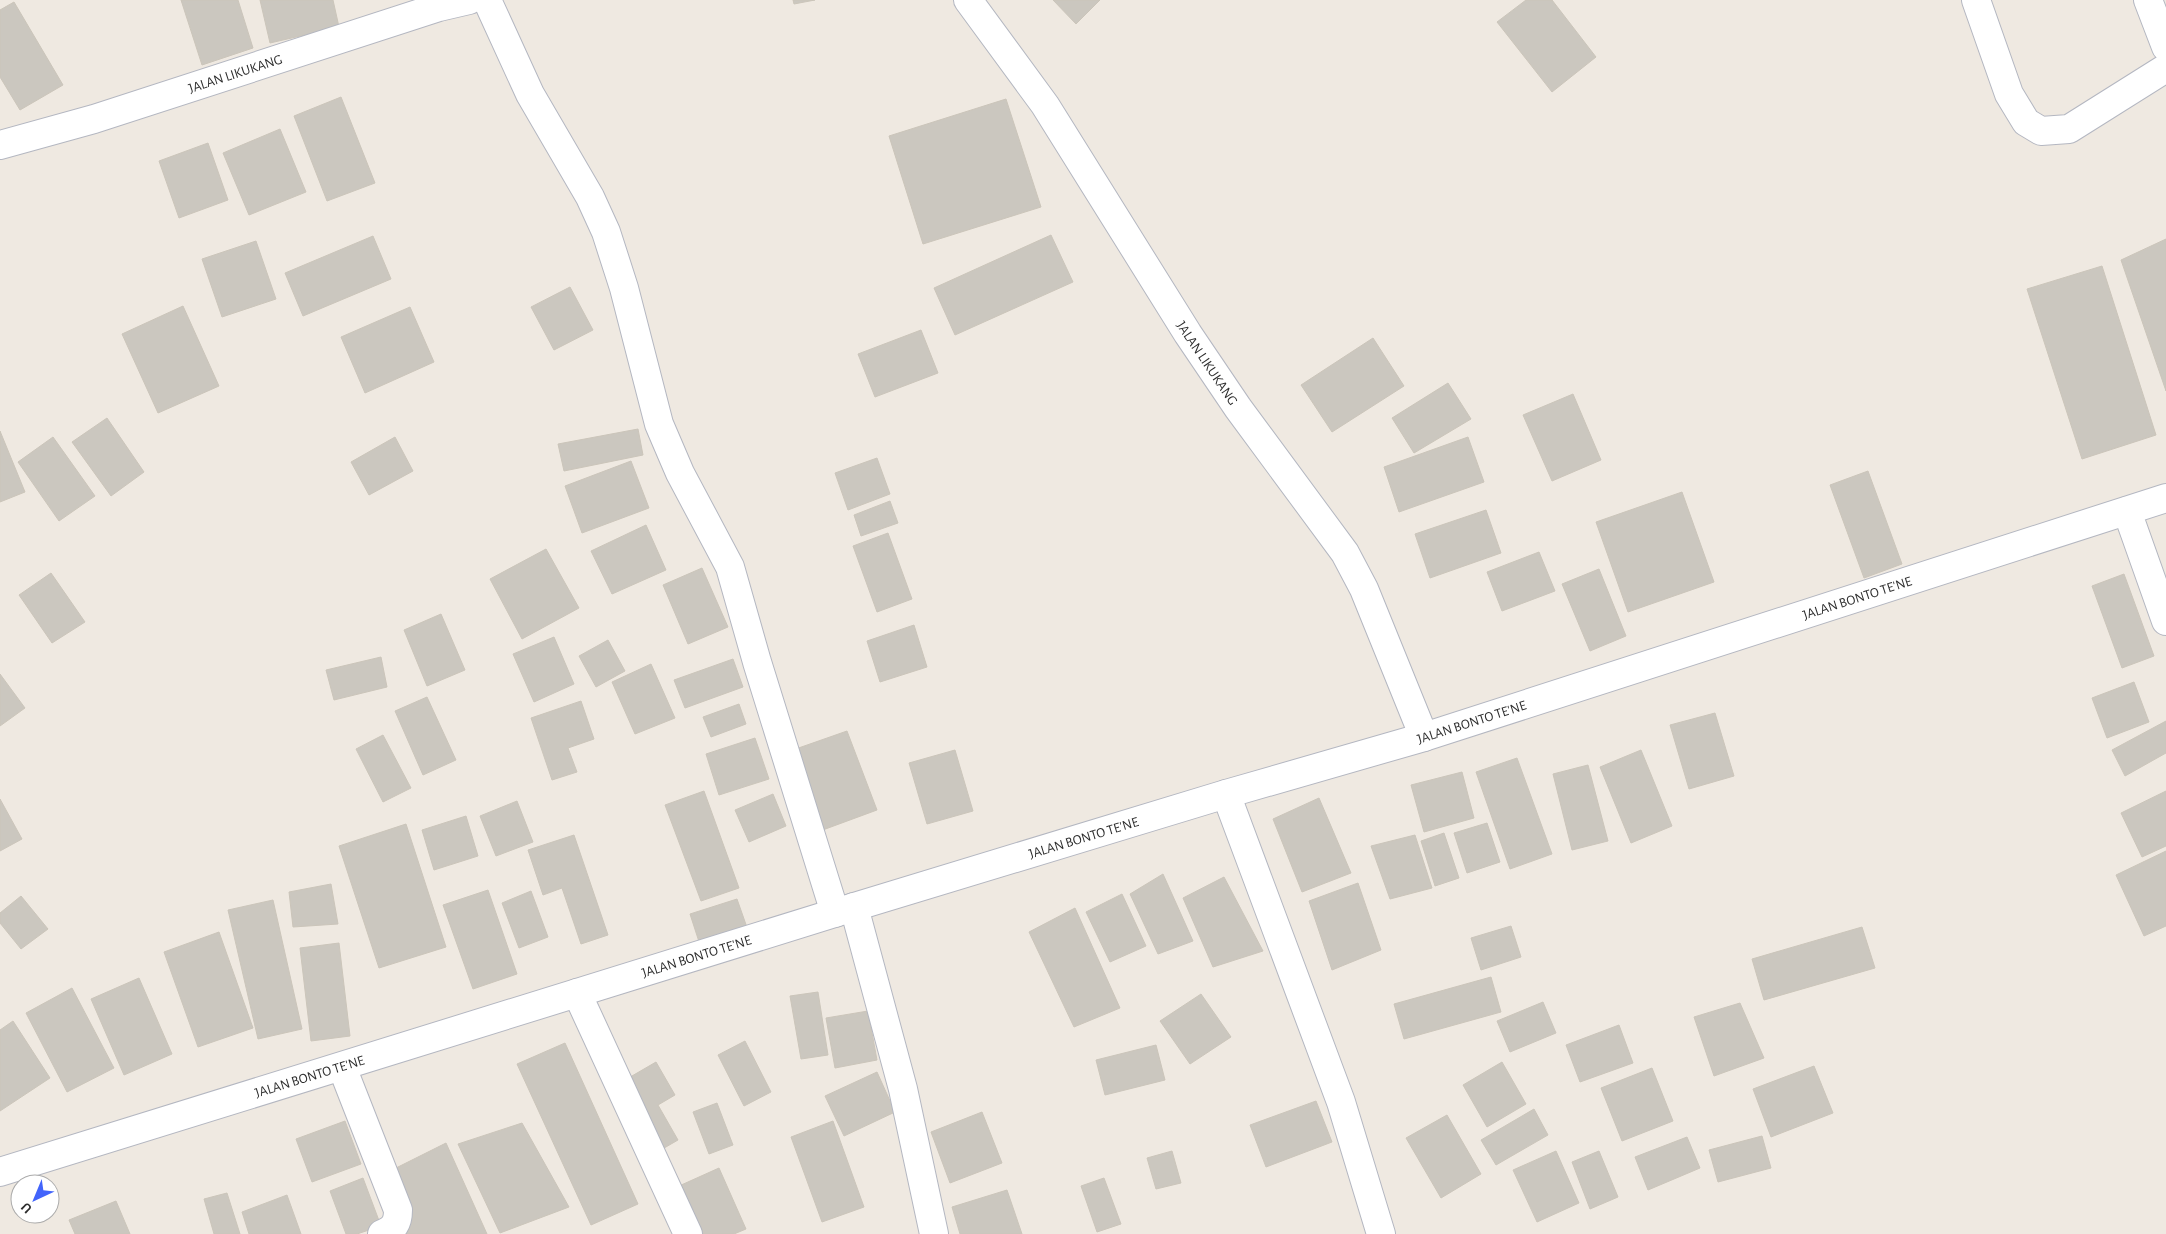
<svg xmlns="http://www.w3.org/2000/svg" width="2166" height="1234" viewBox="0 0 2166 1234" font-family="'Alegreya Sans',sans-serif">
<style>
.building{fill:#cbc7bf;stroke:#cbc5ba}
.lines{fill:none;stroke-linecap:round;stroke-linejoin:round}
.minor-casing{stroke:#b4b7c1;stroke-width:30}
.minor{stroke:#fff;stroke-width:28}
.labels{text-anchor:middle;stroke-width:5;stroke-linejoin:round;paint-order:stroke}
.street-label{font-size:14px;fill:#2e2e2e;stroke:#fff}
</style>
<rect width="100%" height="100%" fill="#efe9e1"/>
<!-- building -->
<path class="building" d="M181,0H238L253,48L202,65Z
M260,0H333L339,27L270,43Z
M793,0H815L794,4Z
M1053,0H1100L1076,24Z
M1526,0H1552L1596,57L1552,92L1497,22Z
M14,2L63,85L20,110L0,77V10Z
M341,97L375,183L327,201L294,116Z
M1006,99L1041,207L923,244L889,136Z
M280,129L306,192L249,215L223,153Z
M208,143L228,200L179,218L159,161Z
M1051,235L1073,282L955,335L934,288Z
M373,236L391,279L303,316L285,273Z
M2166,239V391L2121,260Z
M256,241L276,299L222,317L202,259Z
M2102,266L2156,435L2082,459L2027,289Z
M570,287L593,330L554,350L531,307Z
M183,306L219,386L158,413L122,334Z
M410,307L434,362L365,393L341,337Z
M921,330L938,373L875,397L858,354Z
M1373,338L1404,386L1332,432L1301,385Z
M1448,383L1471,419L1414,453L1392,418Z
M1573,394L1601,460L1552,481L1523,415Z
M107,418L144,472L111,496L72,442Z
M638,429L643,455L564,471L558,444Z
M0,431L25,492L0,502Z
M53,437L95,496L59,521L18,462Z
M395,437L413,471L369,495L351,462Z
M1468,437L1484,482L1399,512L1384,467Z
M877,458L890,494L848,510L835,473Z
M631,461L649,508L582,533L565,486Z
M1868,471L1902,564L1864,578L1830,485Z
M1682,492L1714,582L1628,612L1596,522Z
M890,501L898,523L861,536L854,515Z
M1486,510L1501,553L1430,578L1415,534Z
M646,525L666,570L612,594L591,551Z
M888,533L912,599L877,612L853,546Z
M546,549L579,608L522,639L490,579Z
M1539,552L1555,591L1502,611L1487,572Z
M702,568L728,627L688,644L663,585Z
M1599,569L1626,636L1590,651L1562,584Z
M51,573L85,622L52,643L19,595Z
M2124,574L2154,656L2122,668L2092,586Z
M441,614L465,670L427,686L404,630Z
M914,625L927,667L880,682L867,641Z
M554,637L574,684L534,702L513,654Z
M608,640L625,671L596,687L579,656Z
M381,657L387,687L334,700L326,670Z
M733,659L743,687L685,708L674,680Z
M651,664L675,718L635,734L612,682Z
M0,674L25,708L0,726Z
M2134,682L2149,722L2107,738L2092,698Z
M427,697L456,760L423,775L395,711Z
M581,701L594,739L568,748L577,772L552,780L531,718Z
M739,704L746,724L711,737L703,717Z
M1715,713L1734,776L1689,789L1670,725Z
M2166,721V753L2125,776L2112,750Z
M847,731L877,810L820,831L790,751Z
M383,735L411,788L383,802L356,749Z
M755,738L769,779L719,795L706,754Z
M955,750L973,811L927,824L909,763Z
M1641,750L1672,826L1631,843L1600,767Z
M1517,758L1552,854L1510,869L1476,772Z
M1588,765L1608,841L1572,850L1553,774Z
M1462,772L1474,818L1424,832L1411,785Z
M704,791L739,888L701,901L665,805Z
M2166,791V846L2142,857L2121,813Z
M773,794L786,826L749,842L735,810Z
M1319,798L1351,873L1302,892L1273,819Z
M0,799L22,839L0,851Z
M517,801L533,842L496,856L480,816Z
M466,816L478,856L434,870L422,830Z
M1487,823L1500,862L1467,873L1454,833Z
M406,824L446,947L379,968L339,846Z
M1444,833L1459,878L1435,886L1421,841Z
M574,835L608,935L581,944L562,888L543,895L528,850Z
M1415,835L1432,888L1390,899L1371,846Z
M2166,851V926L2144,936L2116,875Z
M1163,874L1193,941L1158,954L1130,894Z
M1224,877L1263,951L1213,967L1183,898Z
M1358,883L1381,950L1332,970L1309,901Z
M331,884L338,924L293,927L289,892Z
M488,890L517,974L473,989L443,905Z
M531,891L548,937L519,948L502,903Z
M1122,894L1146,946L1110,962L1086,912Z
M21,896L48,929L21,949L0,923V913Z
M737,899L750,936L702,951L690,914Z
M273,900L302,1029L258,1039L228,910Z
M1075,908L1120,1008L1074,1027L1029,932Z
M1511,926L1521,957L1481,970L1471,938Z
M1862,927L1875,968L1764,1000L1752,959Z
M219,932L253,1028L198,1047L164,952Z
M339,943L350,1036L311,1041L300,948Z
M1491,977L1501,1012L1404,1039L1394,1004Z
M139,978L172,1054L124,1075L91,999Z
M72,988L114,1068L67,1092L26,1013Z
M818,992L828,1055L801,1059L790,996Z
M1201,994L1231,1037L1190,1064L1160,1021Z
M1543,1002L1556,1033L1510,1052L1497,1021Z
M1740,1003L1764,1058L1714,1076L1694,1017Z
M868,1011L877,1060L835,1068L826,1018Z
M13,1021L50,1078L0,1111V1030Z
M1619,1025L1633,1063L1580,1082L1566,1045Z
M745,1041L771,1092L744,1106L718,1055Z
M565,1043L638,1204L591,1225L517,1064Z
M1156,1045L1165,1080L1105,1095L1096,1060Z
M656,1062L675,1095L658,1105L678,1140L652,1155L613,1087Z
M1502,1062L1526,1104L1487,1127L1463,1085Z
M1814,1066L1833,1113L1771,1137L1753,1089Z
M1652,1068L1673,1121L1622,1141L1601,1088Z
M877,1072L895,1112L844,1136L825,1096Z
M1316,1101L1332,1142L1266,1167L1250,1125Z
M717,1103L733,1145L709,1154L693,1112Z
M1534,1109L1548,1135L1496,1165L1481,1140Z
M982,1112L1002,1163L950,1183L931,1132Z
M1447,1115L1481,1174L1441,1198L1406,1138Z
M345,1121L361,1164L312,1182L296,1139Z
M833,1121L864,1207L822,1222L791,1137Z
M522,1123L569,1207L500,1233L458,1144Z
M1762,1136L1771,1168L1718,1182L1709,1150Z
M1687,1137L1700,1168L1648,1190L1635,1157Z
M446,1143L487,1234H406L374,1179Z
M1172,1151L1181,1183L1156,1189L1147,1158Z
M1556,1151L1579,1203L1537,1222L1513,1170Z
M1599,1151L1618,1197L1590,1209L1572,1162Z
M719,1168L746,1229L734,1234H677L659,1195Z
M363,1178L381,1226L357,1234H346L330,1191Z
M1104,1178L1121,1224L1097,1232L1081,1186Z
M1007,1190L1022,1234H960L952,1207Z
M227,1193L240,1234H214L204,1199Z
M287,1195L301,1234H249L242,1212Z
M116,1201L130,1234H75L69,1220Z"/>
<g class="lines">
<!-- minor casing -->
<g class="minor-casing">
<g id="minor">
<path d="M487,0L530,94L590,197L606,232L624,288L659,424L680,473L730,567L757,662L835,913"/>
<path id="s1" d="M968,0L1045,105L1188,334L1238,408L1345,553L1364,589L1424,737"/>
<path d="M1976,0L2009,94L2026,122L2041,131L2069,129L2166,68"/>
<path d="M2148,0L2166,47"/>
<path id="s2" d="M0,145L94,119L439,7L469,0"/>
<path d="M2127,511L2166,621"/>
<path d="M1226,794L1341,1102L1381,1234"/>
<path d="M854,907L903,1089L934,1234"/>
<path d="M577,993L688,1234"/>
<path d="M342,1067L398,1210C398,1223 394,1229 382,1234"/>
<path id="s3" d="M0,1172L854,907L1226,794L1424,737L2166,498"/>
</g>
</g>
<!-- minor -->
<use href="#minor" class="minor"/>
</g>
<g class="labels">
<!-- street labels -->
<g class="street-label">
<text dy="5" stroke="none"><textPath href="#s2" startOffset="246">JALAN LIKUKANG</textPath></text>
<text dy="5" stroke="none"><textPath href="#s1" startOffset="435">JALAN LIKUKANG</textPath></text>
<text dy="5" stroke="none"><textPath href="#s3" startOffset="1944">JALAN BONTO TE'NE</textPath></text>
<text dy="5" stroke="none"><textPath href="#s3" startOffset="1539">JALAN BONTO TE'NE</textPath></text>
<text dy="5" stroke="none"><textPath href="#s3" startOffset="1134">JALAN BONTO TE'NE</textPath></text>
<text dy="5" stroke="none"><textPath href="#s3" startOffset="729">JALAN BONTO TE'NE</textPath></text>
<text dy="5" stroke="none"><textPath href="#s3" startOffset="324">JALAN BONTO TE'NE</textPath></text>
</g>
</g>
<!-- north arrow -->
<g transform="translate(35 1199) rotate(224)"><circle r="24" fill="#ffffff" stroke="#ababab"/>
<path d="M0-4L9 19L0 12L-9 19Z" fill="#4264fb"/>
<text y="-8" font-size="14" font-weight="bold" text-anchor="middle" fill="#2e2e2e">U</text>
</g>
</svg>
